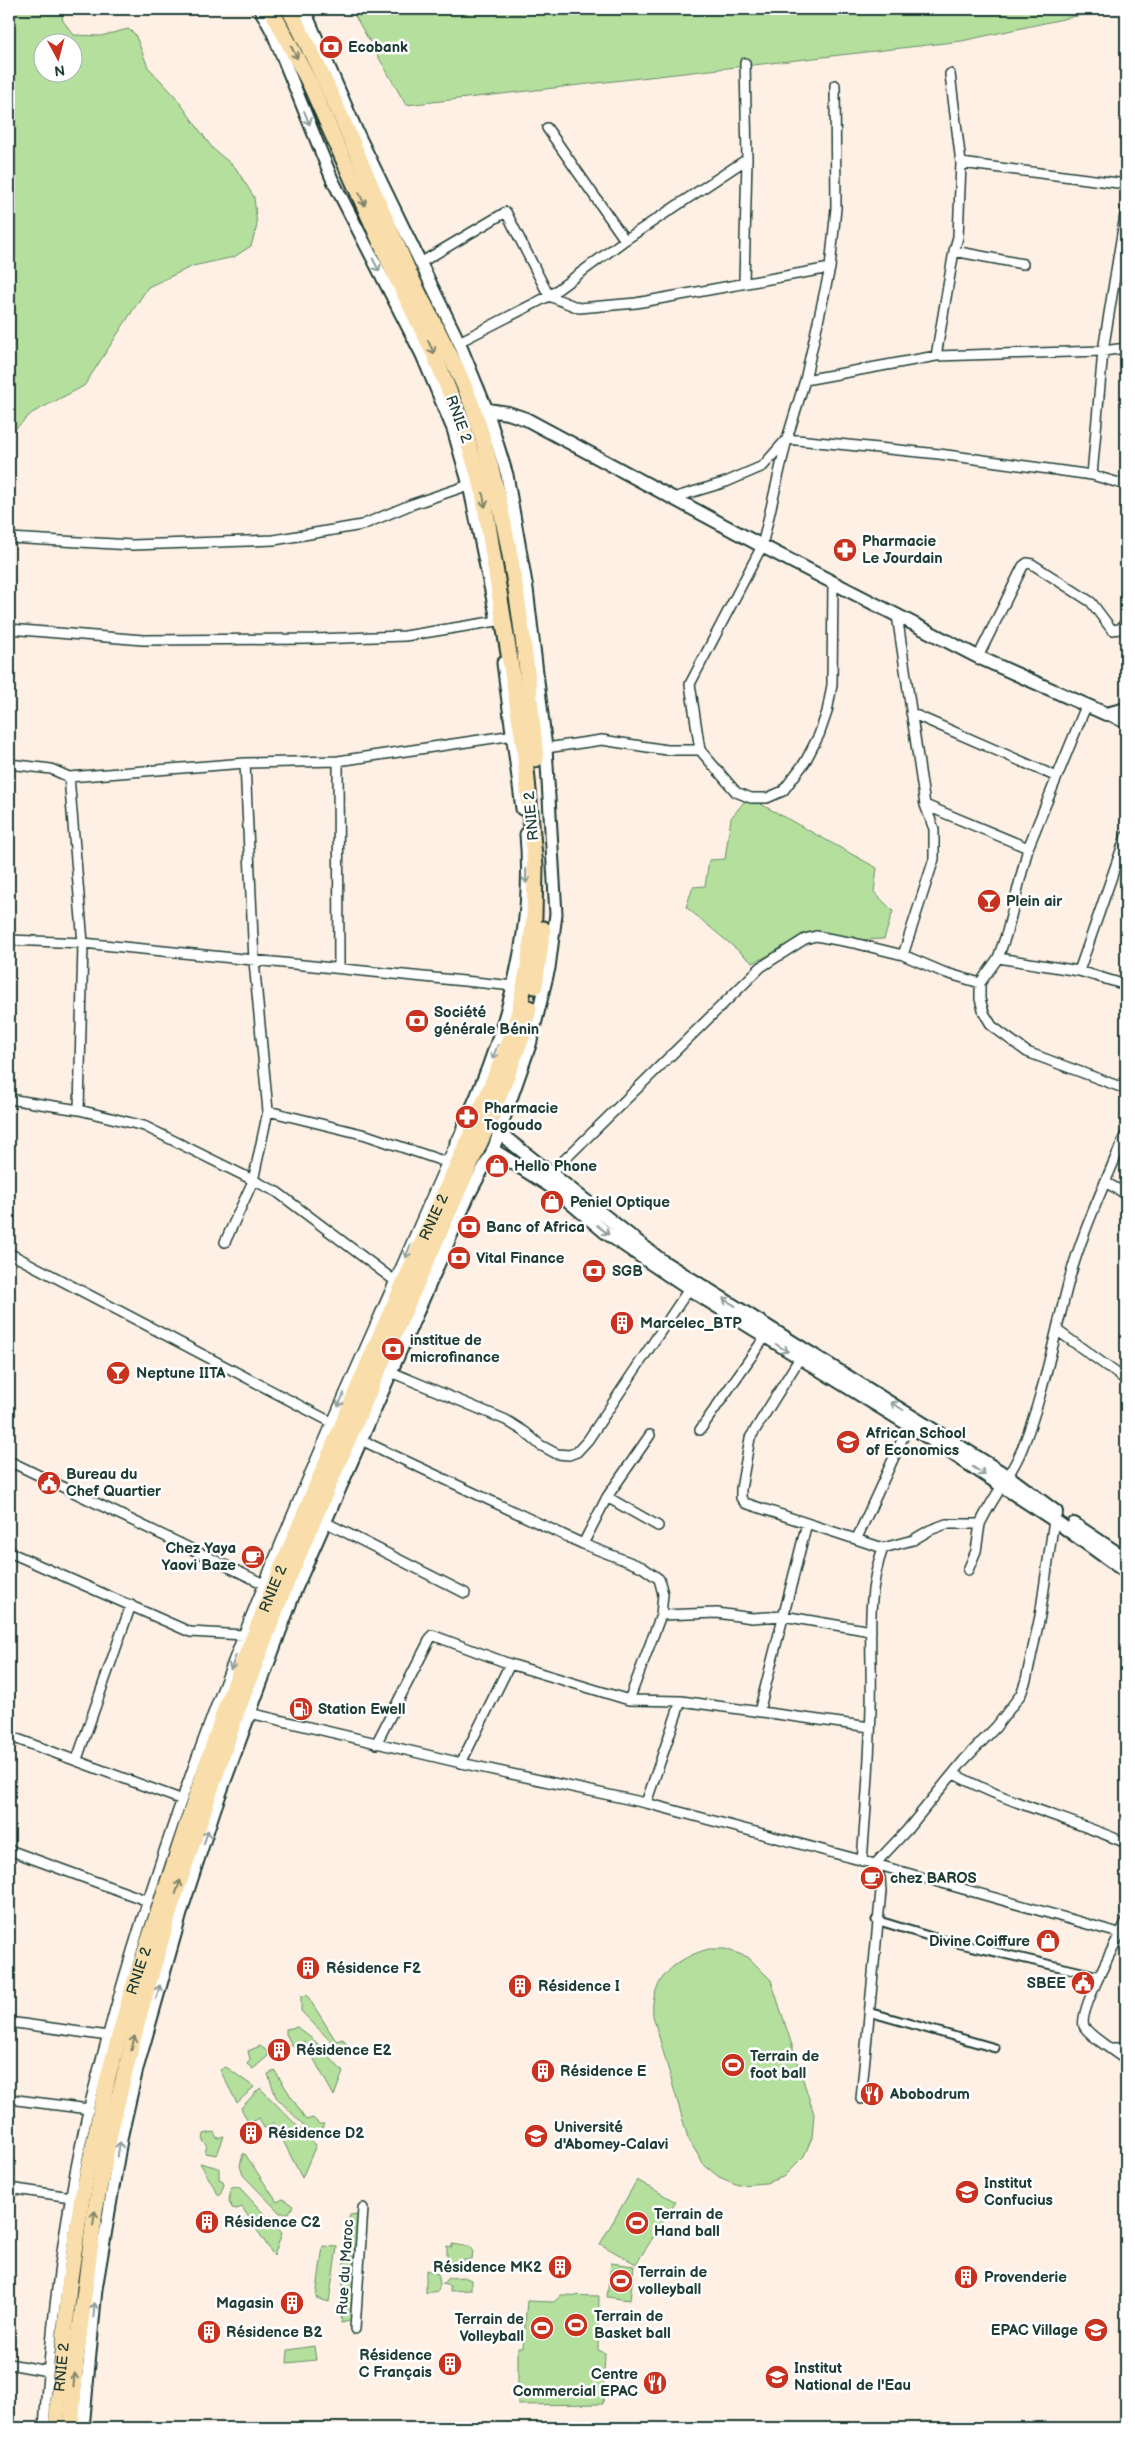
<svg xmlns="http://www.w3.org/2000/svg" width="1135" height="2437" viewBox="0 0 1135 2437" font-family="'Balsamiq Sans',sans-serif">
<style>
.green{fill:#b4df9d;stroke:#6a8e68;fill-rule:evenodd}
.lines{fill:none;stroke-linecap:round;stroke-linejoin:round}
.pedestrian-casing{stroke:#1f3d34;stroke-width:11}
.minor-casing{stroke:#1f3d34;stroke-width:12}
.tertiary-casing{stroke:#1f3d34;stroke-width:15}
.secondary-casing{stroke:#1f3d34;stroke-width:16}
.trunk-casing{stroke:#1f3d34;stroke-width:19}
.pedestrian{stroke:#fff;stroke-width:7}
.minor{stroke:#fff;stroke-width:9}
.tertiary{stroke:#fff;stroke-width:11}
.secondary{stroke:#fff;stroke-width:12}
.trunk{stroke:#f9deab;stroke-width:15}
.oneway{stroke:#81856a}
.oneway2{stroke:#8f9e9a}
.labels{text-anchor:middle;stroke-width:5;stroke-linejoin:round;paint-order:stroke}
.poi-label{font-size:15px;font-weight:bold;fill:#1f3d34;stroke:#fff;text-anchor:start}
.street-label{font-size:15px;fill:#1f3d34;stroke:#fff}
</style>
<rect width="100%" height="100%" fill="#fef0e5"/>
<filter id="ink" filterUnits="userSpaceOnUse"><feTurbulence type="fractalNoise" baseFrequency=".02" numOctaves="2"/><feDisplacementMap in="SourceGraphic" scale="10" xChannelSelector="R" yChannelSelector="G"/><feConvolveMatrix kernelMatrix="1 2 1 2 8 2 1 2 1" color-interpolation-filters="sRGB"/></filter>
<g filter="url(#ink)">
<!-- green -->
<path class="green" d="M9,9H61L63,21L74,35L101,36L128,29L135,34L148,67L175,96L213,149L235,167L254,197L257,226L251,246L234,257L193,266L148,287L84,386L32,413L9,435ZM42,42H72V72H42Z
M351,9H1109L962,41L406,105Z
M748,797L877,868L874,892L893,911L884,939L857,940L814,933L753,963L686,907L693,887L705,886L709,860L725,859L731,818Z
M709,1949H725L748,1957L771,1980L814,2114L812,2138L804,2156L783,2177L766,2183L738,2185L719,2177L703,2164L688,2138L653,2016C649,1980 677,1957 709,1949Z
M307,1995L336,2041L343,2039L349,2048L342,2053L301,2011V1996Z
M297,2027L316,2042L343,2072L334,2096L304,2041L293,2047L286,2034V2029Z
M260,2046L267,2051L268,2056L253,2069L247,2064L250,2059L248,2051Z
M226,2067L254,2087L237,2103L220,2070Z
M275,2071L306,2120L313,2118L319,2124H324L317,2139L276,2097L268,2074Z
M260,2088L316,2145L302,2178L274,2123L264,2128L259,2118L249,2124L241,2108Z
M214,2132L217,2138L224,2136L217,2155L205,2153L207,2145L203,2141L204,2134Z
M243,2154H245L277,2202L283,2199L293,2206L289,2213H280L243,2175L240,2166Z
M200,2163L219,2168V2179L223,2181L224,2185L219,2196Z
M637,2180L676,2202L636,2264L600,2244Z
M239,2187L282,2233L274,2256L242,2207L237,2209L232,2208L229,2201L231,2188Z
M358,2214L354,2320L341,2323L346,2224L350,2215Z
M452,2244L471,2247L473,2250L472,2259L450,2262L447,2259V2246L452,2247Z
M323,2246L337,2247L329,2302L316,2298Z
M611,2263L634,2266L630,2300L607,2297Z
M426,2270L438,2274L440,2283L438,2291L426,2293Z
M464,2277L471,2280V2290L450,2291V2286L442,2284L448,2278Z
M561,2295L599,2296L598,2350L605,2353L603,2404L518,2405V2348H523L527,2301L554,2302Z
M314,2346L316,2360L287,2363L288,2350Z"/>
<g class="lines">
<!-- pedestrian casing -->
<g class="pedestrian-casing">
<path id="pedestrian" d="M876,1920L935,1938L1099,1976
M869,2012L995,2048"/>
</g>
<!-- minor casing -->
<g class="minor-casing">
<path id="minor" d="M547,128L625,240
M961,163L1126,184
M954,251L1023,264
M420,263L506,212L549,296L579,308L636,303L830,268
M744,282L747,159L745,63
M459,342L549,296L625,240L747,159
M936,356L954,251L958,237L961,163L950,74
M805,380L936,356L1103,351L1126,348
M787,439L939,454L1092,475L1126,485
M1092,475L1103,351L1126,209
M673,498L726,482L763,466L785,441
M9,538L132,545L274,540L362,525L410,505L469,485
M833,582L832,685L827,712L819,735L805,762L783,791L767,798H751L736,792L700,750L690,684L762,546L787,439L805,380L830,268L836,208L835,85
M897,615L925,805L934,829V859L903,955
M9,629L143,640L314,639L405,636L497,621
M978,657L1023,566L1027,563L1032,564L1091,602L1112,630L1120,629L1126,622
M1086,706L1028,848L1007,932L998,958L980,983V999L984,1013L992,1026L1027,1052L1126,1089
M911,713L1057,777
M1106,714L1126,724
M546,748L602,740L667,750H700
M338,761L339,968
M9,764L51,769L69,777L245,763L338,761L514,735
M69,777L83,943L79,1110
M925,805L1028,848
M9,940L83,943L514,986
M998,958L1079,971L1126,985
M1079,971L1126,836
M9,1099L79,1110L144,1126L277,1192L395,1281
M268,1111L366,1135L446,1162
M550,1174L761,967L805,939L816,936L854,943L903,955L943,972L980,983
M1105,1182L1126,1194
M225,1242L253,1181L268,1111L254,961L245,763
M9,1253L331,1422
M1058,1331L1126,1380
M803,1353L750,1438L741,1489V1498L745,1503L883,1548L913,1540L930,1530L946,1524H980C992,1498 1011,1476 1022,1449C1042,1399 1052,1347 1065,1296C1078,1240 1104,1186 1126,1133
M391,1372L506,1420L525,1432L540,1445L557,1454L569,1455L577,1452L588,1440L689,1289
M700,1430L765,1337
M361,1440L583,1544L642,1567L659,1579L663,1594L661,1615L629,1700
M9,1461L268,1586
M607,1497L650,1435
M327,1523L465,1593
M857,1538L911,1420
M583,1544L607,1497L658,1526
M9,1552L190,1632L244,1635
M968,1570L976,1551L980,1524
M661,1615L717,1613L752,1618L783,1616L871,1631
M245,1712L461,1763L646,1803L875,1864L1126,1935
M759,1712L807,1523
M9,1736L180,1799
M376,1744L432,1635L510,1664L629,1700L681,1701L870,1727
M77,1759L131,1605
M461,1763L510,1664
M954,1774C1009,1804 1069,1818 1126,1843
M646,1803L681,1701
M9,1850L148,1901
M862,1861C866,1810 870,1757 871,1706C873,1651 864,1600 883,1548
M1126,1922C1118,1938 1078,2012 1084,2026C1088,2035 1117,2053 1126,2060
M9,2022L108,2036
M1112,2048H1126
M9,2099L89,2109
M861,2099L881,1891L880,1878L875,1864L907,1830L964,1760L996,1727L1021,1694L1026,1680L1040,1616L1054,1520
M9,2188L71,2197
M355,2329L363,2208
M9,2364L48,2371
M44,2428C51,2321 64,2212 89,2107C141,1896 217,1693 301,1494C332,1421 364,1350 396,1278C418,1228 439,1177 463,1127"/>
</g>
<!-- tertiary casing -->
<g class="tertiary-casing">
<path id="tertiary" d="M260,9L272,31L332,179L422,355L453,429L469,485L497,620
M503,663L522,809
M479,1128L463,1127C505,1036 535,936 526,834
M456,1142L474,1145
M83,2428L96,2289L122,2134L137,2069L184,1903L215,1808L295,1591L469,1195L493,1150L530,1045L549,968L556,914L546,748L527,589L507,475L487,410L459,342L358,134L304,9"/>
</g>
<!-- secondary casing -->
<g class="secondary-casing">
<path id="secondary" d="M487,410L508,413L526,419L762,546L978,657L1106,714L1126,709
M498,1132L662,1261L1009,1477L1056,1512
M493,1150L553,1188L605,1232L689,1289L909,1425L1054,1520L1126,1572
M1074,1524L1126,1559"/>
</g>
<!-- trunk casing -->
<g class="trunk-casing">
<g id="trunk">
<path d="M289,9C334,93 368,181 407,268C429,318 459,365 476,417C511,524 526,647 536,759"/>
<path d="M535,986L543,929"/>
<path id="s1" d="M56,2428L69,2286L81,2203L108,2077L129,2000L226,1706L273,1588L379,1338L467,1143L504,1055L518,1015L528,967L534,916L535,867L524,747L482,487L462,423L434,354L396,277L310,84L271,9"/>
<path d="M71,2428L76,2361L95,2210L112,2124L140,2013L171,1907L238,1709L284,1589L386,1352L486,1129L523,1035L529,1008"/>
</g>
</g>
<!-- pedestrian -->
<use href="#pedestrian" class="pedestrian"/>
<!-- minor -->
<use href="#minor" class="minor"/>
<!-- tertiary -->
<use href="#tertiary" class="tertiary"/>
<!-- secondary -->
<use href="#secondary" class="secondary"/>
<!-- trunk -->
<use href="#trunk" class="trunk"/>
</g>
<!-- one-way arrows -->
<defs><path id="oneway-shaft" d="M-6 0H5M1.5-3L5.5 0L1.5 3" fill="none" stroke-width="1.6" stroke-linecap="round" stroke-linejoin="round" transform="scale(1.25)"/></defs>
<g class="oneway">
<use href="#oneway-shaft" transform="translate(294 52) rotate(63)"/>
<use href="#oneway-shaft" transform="translate(362 199) rotate(66)"/>
<use href="#oneway-shaft" transform="translate(431 347) rotate(64)"/>
<use href="#oneway-shaft" transform="translate(484 500) rotate(80)"/>
<use href="#oneway-shaft" transform="translate(178 1887) rotate(-72)"/>
<use href="#oneway-shaft" transform="translate(133 2043) rotate(-76)"/>
<use href="#oneway-shaft" transform="translate(94 2218) rotate(-82)"/>
<use href="#oneway-shaft" transform="translate(74 2380) rotate(-86)"/>
</g>
<g class="oneway2">
<use href="#oneway-shaft" transform="translate(307 118) rotate(68)"/>
<use href="#oneway-shaft" transform="translate(376 265) rotate(63)"/>
<use href="#oneway-shaft" transform="translate(526 876) rotate(90)"/>
<use href="#oneway-shaft" transform="translate(495 1052) rotate(111)"/>
<use href="#oneway-shaft" transform="translate(603 1230) rotate(38)"/>
<use href="#oneway-shaft" transform="translate(408 1251) rotate(113)"/>
<use href="#oneway-shaft" transform="translate(729 1302) rotate(-149)"/>
<use href="#oneway-shaft" transform="translate(782 1348) rotate(32)"/>
<use href="#oneway-shaft" transform="translate(341 1400) rotate(114)"/>
<use href="#oneway-shaft" transform="translate(897 1406) rotate(-148)"/>
<use href="#oneway-shaft" transform="translate(979 1471) rotate(33)"/>
<use href="#oneway-shaft" transform="translate(233 1663) rotate(111)"/>
<use href="#oneway-shaft" transform="translate(206 1837) rotate(-72)"/>
<use href="#oneway-shaft" transform="translate(158 1992) rotate(-74)"/>
<use href="#oneway-shaft" transform="translate(119 2149) rotate(-80)"/>
<use href="#oneway-shaft" transform="translate(94 2310) rotate(-85)"/>
</g>
</g>
<!-- icons -->
<defs>
<g id="bank-disc" transform="scale(1.25)"><circle r="9.5" fill="#c8321e" stroke="#fff"/><path d="M-6-4H6V4H-6ZM0-2.3a2.3 2.3 0 1 0 0 4.6a2.3 2.3 0 1 0 0-4.6Z" fill="#fff"/></g>
<g id="pharmacy-disc" transform="scale(1.25)"><circle r="9.5" fill="#c8321e" stroke="#fff"/><path d="M-2-6h4v4h4v4h-4v4h-4v-4h-4v-4h4Z" fill="#fff"/></g>
<g id="bar-disc" transform="scale(1.25)"><circle r="9.5" fill="#c8321e" stroke="#fff"/><path d="M-6-5H6L.8 .8V4.5H3.5V6h-7V4.5H-.8V.8Z" fill="#fff"/></g>
<g id="shop-disc" transform="scale(1.25)"><circle r="9.5" fill="#c8321e" stroke="#fff"/><path d="M-5-2.5h2.3a2.7 3.5 0 0 1 5.4 0H5L5.5 6h-11ZM-1.5-2.5h3a1.5 2.3 0 0 0-3 0Z" fill="#fff"/></g>
<g id="building-disc" transform="scale(1.25)"><circle r="9.5" fill="#c8321e" stroke="#fff"/><path d="M-4-6H4V6H1V3H-1V6H-4ZM-2.5-4.3h1.7v1.8h-1.7ZM.8-4.3h1.7v1.8H.8ZM-2.5-1h1.7V.8h-1.7ZM.8-1h1.7V.8H.8Z" fill="#fff"/></g>
<g id="university-disc" transform="scale(1.25)"><circle r="9.5" fill="#c8321e" stroke="#fff"/><path d="M0-5L7-2L0 1L-7-2ZM-4 1L0 2.5L4 1V4Q0 6-4 4Z" fill="#fff"/></g>
<g id="civic-disc" transform="scale(1.25)"><circle r="9.5" fill="#c8321e" stroke="#fff"/><path d="M-.6-6.5H3V-4.5H.6V-3L4-1V1h2V6H-6V1h2V-1L-.6-3ZM-1.2 2.5V6h2.4V2.5Z" fill="#fff"/></g>
<g id="cafe-disc" transform="scale(1.25)"><circle r="9.5" fill="#c8321e" stroke="#fff"/><path d="M-5.5-4.5H6V0H3Q3 3.5 0 3.5H-2.5Q-5.5 3.5-5.5 0ZM3-3.2v2h1.7v-2ZM-6 4.5H4V6H-6Z" fill="#fff"/></g>
<g id="fuel-disc" transform="scale(1.25)"><circle r="9.5" fill="#c8321e" stroke="#fff"/><path d="M-5.5-6h7V0h2V4h1.3V-2.5L3-4.5l.8-.8L6-3V5H2.5V1h-1V6h-7ZM-4.2-4.7v3.2H.2V-4.7Z" fill="#fff"/></g>
<g id="stadium-disc" transform="scale(1.25)"><circle r="9.5" fill="#c8321e" stroke="#fff"/><path d="M0-5a6.5 5 0 1 0 0 10a6.5 5 0 1 0 0-10ZM-3.5-1.8h7v3.6h-7Z" fill="#fff"/></g>
<g id="restaurant-disc" transform="scale(1.25)"><circle r="9.5" fill="#c8321e" stroke="#fff"/><path d="M-5-6h1v4h1v-4h1v4h1v-4h1v5L-1.5 .5V6h-2V.5L-5-1ZM5-6V6H3V1.5H1.5Q1.5-4 5-6Z" fill="#fff"/></g>
</defs>
<g fill-rule="evenodd">
<use href="#bank-disc" x="331" y="47"/>
<use href="#pharmacy-disc" x="845" y="550"/>
<use href="#bar-disc" x="989" y="901"/>
<use href="#bank-disc" x="417" y="1021"/>
<use href="#pharmacy-disc" x="467" y="1117"/>
<use href="#shop-disc" x="497" y="1166"/>
<use href="#shop-disc" x="552" y="1202"/>
<use href="#bank-disc" x="469" y="1227"/>
<use href="#bank-disc" x="459" y="1258"/>
<use href="#bank-disc" x="594" y="1271"/>
<use href="#building-disc" x="622" y="1323"/>
<use href="#bank-disc" x="393" y="1349"/>
<use href="#bar-disc" x="118" y="1373"/>
<use href="#university-disc" x="848" y="1442"/>
<use href="#civic-disc" x="49" y="1483"/>
<use href="#cafe-disc" x="253" y="1557"/>
<use href="#fuel-disc" x="301" y="1709"/>
<use href="#cafe-disc" x="872" y="1878"/>
<use href="#shop-disc" x="1048" y="1941"/>
<use href="#building-disc" x="308" y="1968"/>
<use href="#civic-disc" x="1083" y="1983"/>
<use href="#building-disc" x="520" y="1986"/>
<use href="#building-disc" x="279" y="2050"/>
<use href="#stadium-disc" x="733" y="2065"/>
<use href="#building-disc" x="543" y="2071"/>
<use href="#restaurant-disc" x="872" y="2094"/>
<use href="#building-disc" x="251" y="2133"/>
<use href="#university-disc" x="536" y="2136"/>
<use href="#university-disc" x="967" y="2192"/>
<use href="#building-disc" x="207" y="2222"/>
<use href="#stadium-disc" x="637" y="2223"/>
<use href="#building-disc" x="560" y="2267"/>
<use href="#building-disc" x="966" y="2277"/>
<use href="#stadium-disc" x="621" y="2281"/>
<use href="#building-disc" x="292" y="2303"/>
<use href="#stadium-disc" x="576" y="2325"/>
<use href="#stadium-disc" x="542" y="2328"/>
<use href="#university-disc" x="1096" y="2330"/>
<use href="#building-disc" x="209" y="2332"/>
<use href="#building-disc" x="450" y="2364"/>
<use href="#university-disc" x="777" y="2377"/>
<use href="#restaurant-disc" x="655" y="2383"/>
</g>
<g class="labels">
<!-- poi labels -->
<g class="poi-label">
<text x="348" y="52">Ecobank</text>
<text x="862" y="546">Pharmacie<tspan x="862" dy="17">Le Jourdain</tspan></text>
<text x="1006" y="906">Plein air</text>
<text x="434" y="1017">Société<tspan x="434" dy="17">générale Bénin</tspan></text>
<text x="484" y="1113">Pharmacie<tspan x="484" dy="17">Togoudo</tspan></text>
<text x="514" y="1171">Hello Phone</text>
<text x="570" y="1207">Peniel Optique</text>
<text x="486" y="1232">Banc of Africa</text>
<text x="476" y="1263">Vital Finance</text>
<text x="612" y="1276">SGB</text>
<text x="640" y="1328">Marcelec_BTP</text>
<text x="410" y="1345">institue de<tspan x="410" dy="17">microfinance</tspan></text>
<text x="136" y="1378">Neptune IITA</text>
<text x="866" y="1438">African School<tspan x="866" dy="17">of Economics</tspan></text>
<text x="66" y="1479">Bureau du<tspan x="66" dy="17">Chef Quartier</tspan></text>
<text x="236" y="1553" text-anchor="end">Chez Yaya<tspan x="236" dy="17">Yaovi Baze</tspan></text>
<text x="318" y="1714">Station Ewell</text>
<text x="890" y="1883">chez BAROS</text>
<text x="1030" y="1946" text-anchor="end">Divine Coiffure</text>
<text x="326" y="1973">Résidence F2</text>
<text x="1066" y="1988" text-anchor="end">SBEE</text>
<text x="538" y="1991">Résidence I</text>
<text x="296" y="2055">Résidence E2</text>
<text x="750" y="2061">Terrain de<tspan x="750" dy="17">foot ball</tspan></text>
<text x="560" y="2076">Résidence E</text>
<text x="890" y="2099">Abobodrum</text>
<text x="554" y="2132">Université<tspan x="554" dy="17">d'Abomey-Calavi</tspan></text>
<text x="268" y="2138">Résidence D2</text>
<text x="984" y="2188">Institut<tspan x="984" dy="17">Confucius</tspan></text>
<text x="654" y="2219">Terrain de<tspan x="654" dy="17">Hand ball</tspan></text>
<text x="224" y="2227">Résidence C2</text>
<text x="542" y="2272" text-anchor="end">Résidence MK2</text>
<text x="638" y="2277">Terrain de<tspan x="638" dy="17">volleyball</tspan></text>
<text x="984" y="2282">Provenderie</text>
<text x="274" y="2308" text-anchor="end">Magasin</text>
<text x="594" y="2321">Terrain de<tspan x="594" dy="17">Basket ball</tspan></text>
<text x="524" y="2324" text-anchor="end">Terrain de<tspan x="524" dy="17">Volleyball</tspan></text>
<text x="1078" y="2335" text-anchor="end">EPAC Village</text>
<text x="226" y="2337">Résidence B2</text>
<text x="432" y="2360" text-anchor="end">Résidence<tspan x="432" dy="17">C Français</tspan></text>
<text x="794" y="2373">Institut<tspan x="794" dy="17">National de l'Eau</tspan></text>
<text x="638" y="2379" text-anchor="end">Centre<tspan x="638" dy="17">Commercial EPAC</tspan></text>
</g>
<!-- street labels -->
<g class="street-label">
<text transform="translate(459 419) rotate(70)" y="5">RNIE 2</text>
<text transform="translate(531 816) rotate(-95)" y="5">RNIE 2</text>
<text dy="5" stroke="none"><textPath href="#s1" startOffset="1276">RNIE 2</textPath></text>
<text dy="5" stroke="none"><textPath href="#s1" startOffset="871">RNIE 2</textPath></text>
<text dy="5" stroke="none"><textPath href="#s1" startOffset="466">RNIE 2</textPath></text>
<text transform="translate(345 2267) rotate(-86)" y="5">Rue du Maroc</text>
<text dy="5" stroke="none"><textPath href="#s1" startOffset="61">RNIE 2</textPath></text>
</g>
</g>
<!-- margin -->
<rect width="1135" height="2437" fill="none" stroke="#fff" stroke-width="30"/>
<rect x="15" y="15" width="1105" height="2407" fill="none" stroke="#1f3d34" stroke-width="2" filter="url(#ink)"/>
<!-- north arrow -->
<g transform="translate(58 58) rotate(173)"><circle r="24" fill="#ffffff" stroke="#a5b1ae"/>
<path d="M0-4L9 19L0 12L-9 19Z" fill="#c8321e"/>
<text y="-8" font-size="14" font-weight="bold" text-anchor="middle" fill="#1f3d34">N</text>
</g>
</svg>
